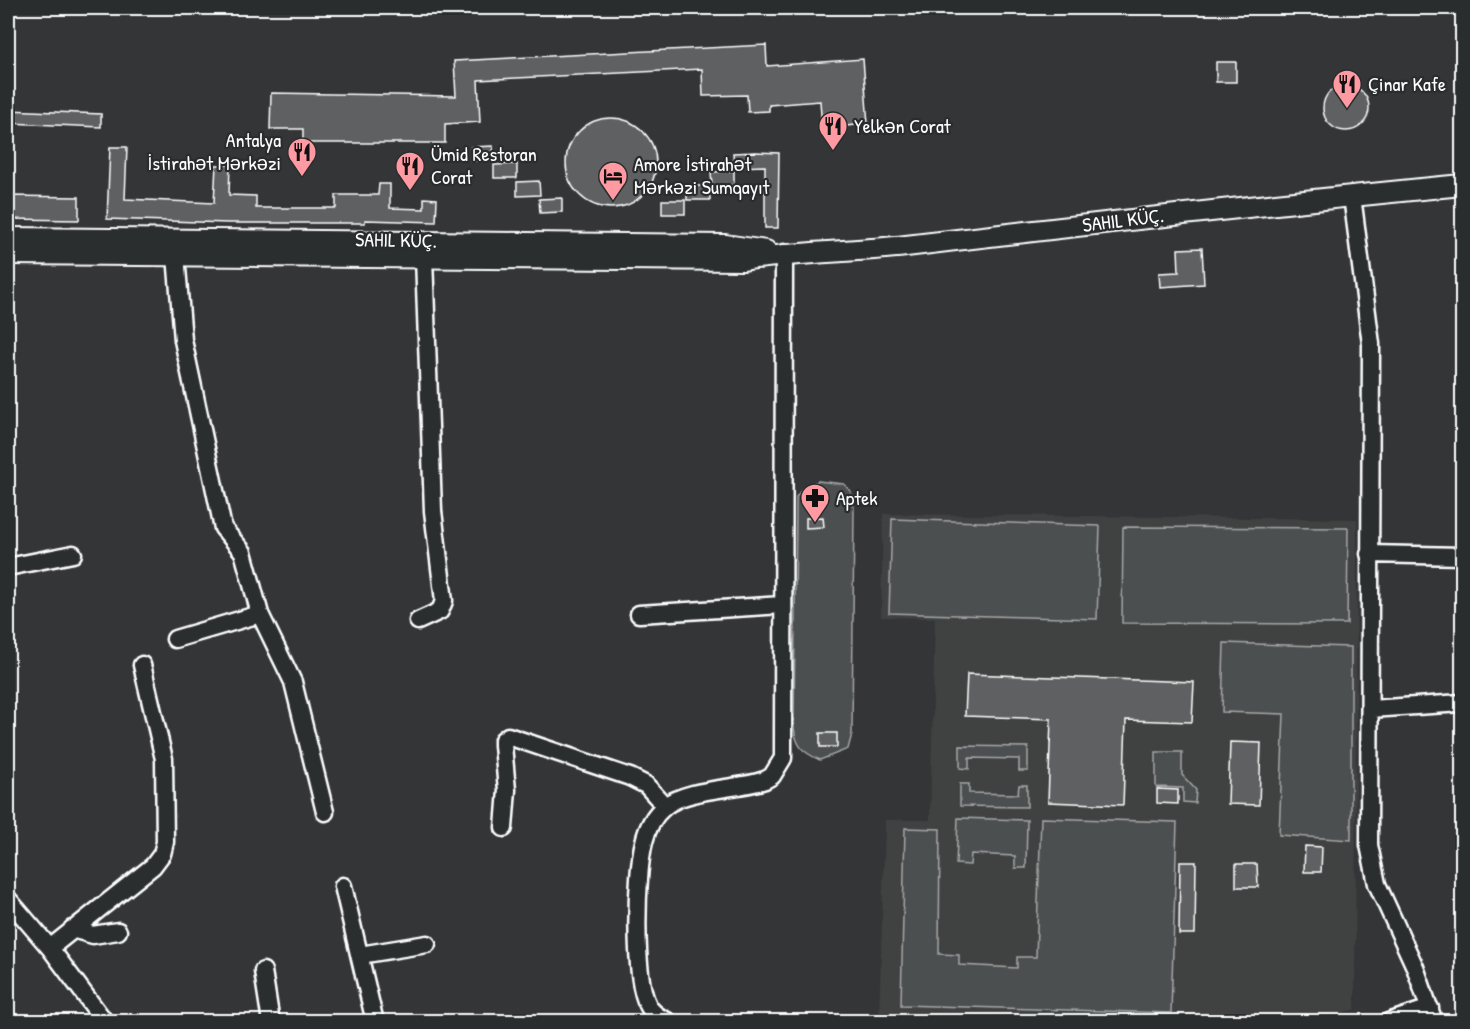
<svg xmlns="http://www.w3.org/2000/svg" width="1470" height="1029" viewBox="0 0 1470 1029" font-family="'Patrick Hand',sans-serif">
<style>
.built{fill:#404243}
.green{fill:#4c4f50;stroke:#a6a7a8;stroke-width:1.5}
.building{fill:#5f6162;stroke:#fff;stroke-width:1.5}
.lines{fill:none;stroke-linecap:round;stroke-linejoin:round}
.minor-casing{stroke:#fff;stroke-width:21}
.major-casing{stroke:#fff;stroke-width:24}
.minor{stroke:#2a2d2e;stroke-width:16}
.major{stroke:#2a2d2e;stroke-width:20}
.labels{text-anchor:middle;stroke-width:4.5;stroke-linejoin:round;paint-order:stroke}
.poi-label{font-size:20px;fill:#fff;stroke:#2a2d2e;text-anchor:start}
.street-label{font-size:20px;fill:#fff;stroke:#2a2d2e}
</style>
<rect width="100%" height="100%" fill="#333536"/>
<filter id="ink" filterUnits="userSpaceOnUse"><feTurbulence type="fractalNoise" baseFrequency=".0167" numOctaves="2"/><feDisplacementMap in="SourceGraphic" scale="12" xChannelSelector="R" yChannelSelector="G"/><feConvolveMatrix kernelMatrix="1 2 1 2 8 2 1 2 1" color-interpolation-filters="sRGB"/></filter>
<g filter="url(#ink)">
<!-- built -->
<path class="built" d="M883,514L1357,519L1355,1009L1312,1022H879L885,820H930L935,618L881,617Z"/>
<!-- green -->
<path class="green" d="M818,481L844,484L851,492L854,508L852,734L848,749L820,760C802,752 796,746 794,727L796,497L803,488Z
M892,519L1100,526L1097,619L889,613Z
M1123,527L1348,528L1347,624L1122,623Z
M1224,643L1351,647V840L1279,835L1284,714L1222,712Z
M960,746L1028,747V771H1019V759L969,758V769L960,768Z
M1156,752H1182V775L1196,790L1195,803L1183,802V788L1156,787Z
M960,784H969V793L1018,794L1019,785H1027V807L960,806Z
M958,818L1027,820L1026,868H1015V856L971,854L970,865L956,864Z
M1041,818L1177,822L1171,1013L901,1005L905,828L940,829L939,954L959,955V965L1017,968V957H1036Z"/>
<!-- building -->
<path class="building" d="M766,45L767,66L863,59L868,124L822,128L820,101L769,105V111L748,112L747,95L703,96L702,69L478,80L480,122L445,124V143H303V129H270L271,93L456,96L454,61Z
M1216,62H1236V82H1216Z
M1323 108a23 23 0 1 1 46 0a23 23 0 1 1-46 0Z
M8,110L101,114V127L8,123Z
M566 163a45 45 0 1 1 90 0a45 45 0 1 1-90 0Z
M493,146L494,160L471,161V147Z
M110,147H127L125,199L214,203L216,165H230L229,195L256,196V208H336V195H378L379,184H390V208L424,209V198L437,199L436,222L365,220V223H228L107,219Z
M756,152L779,153L778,228H765V166L734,167L733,153Z
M517,164V178H494V165Z
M734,171V185L712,186L711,172Z
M539,181L540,195L517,196V182Z
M687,186H709L710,200H687Z
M8,196L79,197V220L8,219Z
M562,198V212L540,213L539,199Z
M662,200H685V214H662Z
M1202,248L1204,284L1160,287L1159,273L1179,272L1178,249Z
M823,517L824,527L806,528V518Z
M967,674L1194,682L1192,722L1126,720L1123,805L1048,802L1051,719L965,716Z
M820,733H837V747H820Z
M1230,742L1261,743L1259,805L1228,804Z
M1157,789L1178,790V804L1157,803Z
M1305,846L1322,847L1321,872H1304Z
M1180,862H1196L1195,934H1179Z
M1236,864H1257L1258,887H1236Z"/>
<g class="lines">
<!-- minor casing -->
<g class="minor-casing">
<path id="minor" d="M1352,196L1371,344L1369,845L1377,884L1415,967L1434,1022
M176,255L183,340L223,528L243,552L260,614L293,682L325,812
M1369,554L1462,556
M8,567L73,554
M639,614L782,605
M418,621L440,611L444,601L433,511L424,257
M175,639L260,614
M1370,709L1462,703
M504,828L507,790L503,745V740L508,736L630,777L646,785L665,806
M343,886L375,1022
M8,899L50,948L105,1022
M72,929L93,935L118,931
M50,948L153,866L162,854L165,842L164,759L142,665
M360,955L427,944
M263,971L271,1022
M669,1022C661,1018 652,1014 648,1005C633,979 636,872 644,842C647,829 653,816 664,807C687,788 736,790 765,780L772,776L783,758L784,253
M1388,1022L1430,1008"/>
</g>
<!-- major casing -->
<g class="major-casing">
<path id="major" d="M8,238L725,245L766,251
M8,254L742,260C797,252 851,252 906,246C1091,224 1277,203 1462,185"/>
</g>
<!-- minor -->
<use href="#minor" class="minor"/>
<!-- major -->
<use href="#major" class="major"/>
</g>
</g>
<!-- icons -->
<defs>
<g id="restaurant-pin" transform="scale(1.5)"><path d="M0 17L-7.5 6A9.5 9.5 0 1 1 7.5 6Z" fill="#ff9aa2" stroke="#2a2d2e"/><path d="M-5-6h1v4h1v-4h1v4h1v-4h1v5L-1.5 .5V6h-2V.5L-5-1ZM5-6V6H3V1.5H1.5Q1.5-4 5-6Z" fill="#111"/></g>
<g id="hotel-pin" transform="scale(1.5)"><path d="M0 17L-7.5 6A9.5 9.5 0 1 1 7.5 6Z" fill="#ff9aa2" stroke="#2a2d2e"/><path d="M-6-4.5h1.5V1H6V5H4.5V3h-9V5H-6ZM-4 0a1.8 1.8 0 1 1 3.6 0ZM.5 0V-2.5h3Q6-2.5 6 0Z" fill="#111"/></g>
<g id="pharmacy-pin" transform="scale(1.5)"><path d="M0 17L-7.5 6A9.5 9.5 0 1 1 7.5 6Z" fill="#ff9aa2" stroke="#2a2d2e"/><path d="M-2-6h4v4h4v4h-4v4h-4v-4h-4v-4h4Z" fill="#111"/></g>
</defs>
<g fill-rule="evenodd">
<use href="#restaurant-pin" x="1347" y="84"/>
<use href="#restaurant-pin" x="833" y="126"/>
<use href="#restaurant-pin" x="302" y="152"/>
<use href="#restaurant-pin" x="410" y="166"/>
<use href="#hotel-pin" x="613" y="176"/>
<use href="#pharmacy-pin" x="815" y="498"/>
</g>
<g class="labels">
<!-- poi labels -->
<g class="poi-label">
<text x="1368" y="91">Çinar Kafe</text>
<text x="854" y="133">Yelkən Corat</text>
<text x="281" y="147" text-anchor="end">Antalya<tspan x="281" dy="23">İstirahət Mərkəzi</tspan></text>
<text x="431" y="161">Ümid Restoran<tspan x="431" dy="23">Corat</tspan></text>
<text x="634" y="171">Amore İstirahət<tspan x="634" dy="23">Mərkəzi Sumqayıt</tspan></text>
<text x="836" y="505">Aptek</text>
</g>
<!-- street labels -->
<g class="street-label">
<text transform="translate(1123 220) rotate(-7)" y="7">SAHIL KÜÇ.</text>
<text transform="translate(396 240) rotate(1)" y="7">SAHIL KÜÇ.</text>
</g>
</g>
<!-- margin -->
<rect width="1470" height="1029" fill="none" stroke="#2a2d2e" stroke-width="30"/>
<rect x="15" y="15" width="1440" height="999" fill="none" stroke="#fff" stroke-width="2" filter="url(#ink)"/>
</svg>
